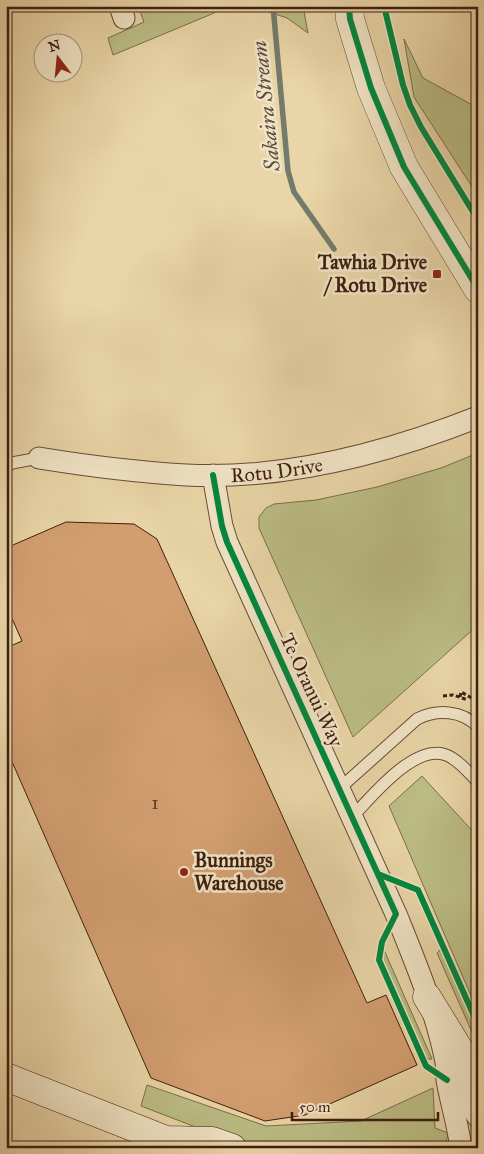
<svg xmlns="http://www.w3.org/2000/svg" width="484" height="1154" viewBox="0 0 484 1154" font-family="'IM FELL Great Primer',serif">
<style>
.green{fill:#bbbc84;stroke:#7c6e4a}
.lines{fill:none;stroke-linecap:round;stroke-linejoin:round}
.stream{stroke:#737b6d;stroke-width:5.5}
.building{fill:#d29e70;stroke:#3e1f10}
.service-casing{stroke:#694c36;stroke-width:13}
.minor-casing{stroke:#694c36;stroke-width:23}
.tertiary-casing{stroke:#694c36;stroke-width:29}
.secondary-casing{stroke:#3e1f10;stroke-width:29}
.path{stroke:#3e1f10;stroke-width:3;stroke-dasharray:4 2.5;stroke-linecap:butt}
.service{stroke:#f1e4c6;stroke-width:11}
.minor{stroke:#f1e4c6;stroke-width:21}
.tertiary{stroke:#f1e4c6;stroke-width:28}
.secondary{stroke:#f1e4c6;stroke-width:28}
.cycleway-casing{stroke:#f1e4c6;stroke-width:9}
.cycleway{stroke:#00873e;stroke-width:6}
.poi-dot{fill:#8f2418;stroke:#f1e4c6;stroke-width:2}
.labels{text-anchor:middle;stroke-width:5;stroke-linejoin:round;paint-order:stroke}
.number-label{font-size:18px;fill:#633f28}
.poi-label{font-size:20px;font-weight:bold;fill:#3e1f10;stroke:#f1e4c6;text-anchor:end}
.street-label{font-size:20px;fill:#3e1f10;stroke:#f1e4c6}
.water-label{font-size:21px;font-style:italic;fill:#594d3e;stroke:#f1e4c6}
</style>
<rect width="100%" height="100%" fill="#e9d5a7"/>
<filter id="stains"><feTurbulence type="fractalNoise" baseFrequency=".004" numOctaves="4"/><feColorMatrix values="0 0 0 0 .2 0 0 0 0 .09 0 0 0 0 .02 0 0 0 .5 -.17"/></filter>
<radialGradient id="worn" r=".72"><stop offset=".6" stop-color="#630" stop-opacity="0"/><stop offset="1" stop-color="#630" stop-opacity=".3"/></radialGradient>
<!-- green -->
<path class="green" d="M138,6H231L113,55L108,38L144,22Z
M251,6H303L308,33L287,18Z
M404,39L423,78L478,108V196L414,97Z
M478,453V625L353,737L259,528V517L266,508L274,504L316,500L377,487L441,468Z
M422,776L478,837V1012L389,806Z
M441,949L478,1031V1037L475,1039L437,953Z
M384,950L432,1059H426L382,961Z
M147,1085L266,1126L361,1121L433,1088L435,1128L448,1133L445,1148H250L141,1106Z"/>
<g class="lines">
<!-- stream -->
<path class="stream" d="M273,6L288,171L294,192L334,249"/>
</g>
<!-- building -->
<path class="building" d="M66,522L134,524L157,539L367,1003L386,995L417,1065L305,1115L265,1121L151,1078L6,748V648L22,641L6,605V548Z"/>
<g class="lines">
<!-- service casing -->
<g class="service-casing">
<path id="service" d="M6,467L12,463L39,458
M339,789L417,719C437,709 462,710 478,727
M352,817C372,797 419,736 452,758C462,764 470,774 478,782"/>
</g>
<!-- minor casing -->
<g class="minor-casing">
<g id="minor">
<path d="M120,6L124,18"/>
<path id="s1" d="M39,458C88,466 136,472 186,475C284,480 387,453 478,417"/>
<path d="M213,475L222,526L227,542L396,914C415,961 436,1011 446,1062C447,1068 446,1074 447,1080C451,1103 458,1125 461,1148"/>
<path d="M455,1075L464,1095L478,1117"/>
</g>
</g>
<!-- tertiary casing -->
<g class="tertiary-casing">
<path id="tertiary" d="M349,6L350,19L371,88L404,167L478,289"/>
</g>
<!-- secondary casing -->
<g class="secondary-casing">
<path id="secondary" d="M427,997L462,1054L478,1083
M6,1077L166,1140L178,1148
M166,1140L212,1141L232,1148"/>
</g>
<!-- path -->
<path class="path" d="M443,696L453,695L468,700
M460,697L461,692L470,697L475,702L478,700"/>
<!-- service -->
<use href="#service" class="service"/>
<!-- minor -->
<use href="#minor" class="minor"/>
<!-- tertiary -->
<use href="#tertiary" class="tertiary"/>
<!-- secondary -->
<use href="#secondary" class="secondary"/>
<!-- cycleway casing -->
<g class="cycleway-casing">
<path id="cycleway" d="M349,6L350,19L371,88L404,167L478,289
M384,6L403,85L410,105L421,127L478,220
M213,475L222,526L227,542L396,914L382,942L379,960L426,1066L447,1080
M378,874L418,890L478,1025"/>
</g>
<!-- cycleway -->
<use href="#cycleway" class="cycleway"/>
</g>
<!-- markers -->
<g class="poi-dot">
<rect x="432" y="269" width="10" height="10" rx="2.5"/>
<circle cx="184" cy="872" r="5"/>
</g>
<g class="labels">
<!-- number labels -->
<g class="number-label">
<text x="155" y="809">1</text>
</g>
<!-- poi labels -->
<g class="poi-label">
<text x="427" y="269">Tawhia Drive<tspan x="427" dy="23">/ Rotu Drive</tspan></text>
<text x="194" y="867" text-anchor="start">Bunnings<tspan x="194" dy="23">Warehouse</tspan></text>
</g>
<!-- street labels -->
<g class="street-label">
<text dy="7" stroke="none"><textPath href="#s1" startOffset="239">Rotu Drive</textPath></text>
<text transform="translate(312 690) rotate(65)" y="7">Te Oranui Way</text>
</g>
<!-- water labels -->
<g class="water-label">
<text transform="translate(266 106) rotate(-96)" y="7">Sakaira Stream</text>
</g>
</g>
<!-- margin -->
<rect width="484" height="1154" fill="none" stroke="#e9d5a7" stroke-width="25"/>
<rect x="8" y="8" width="469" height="1139" fill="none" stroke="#3e1f10" stroke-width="2.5"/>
<rect x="12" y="12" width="459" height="1129" fill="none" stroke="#3e1f10"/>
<!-- north arrow -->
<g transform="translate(58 58) rotate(344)"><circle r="24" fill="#f1e4c6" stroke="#a9957d"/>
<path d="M0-4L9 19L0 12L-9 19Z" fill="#8f2418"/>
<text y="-8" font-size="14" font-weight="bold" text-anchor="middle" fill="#3e1f10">N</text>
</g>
<!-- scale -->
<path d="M292 1112v8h146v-8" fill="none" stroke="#3e1f10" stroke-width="2.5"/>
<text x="299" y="1112" font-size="15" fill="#3e1f10" stroke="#f1e4c6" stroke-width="4" paint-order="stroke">50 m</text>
<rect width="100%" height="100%" filter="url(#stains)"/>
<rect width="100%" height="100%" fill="url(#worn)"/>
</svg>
